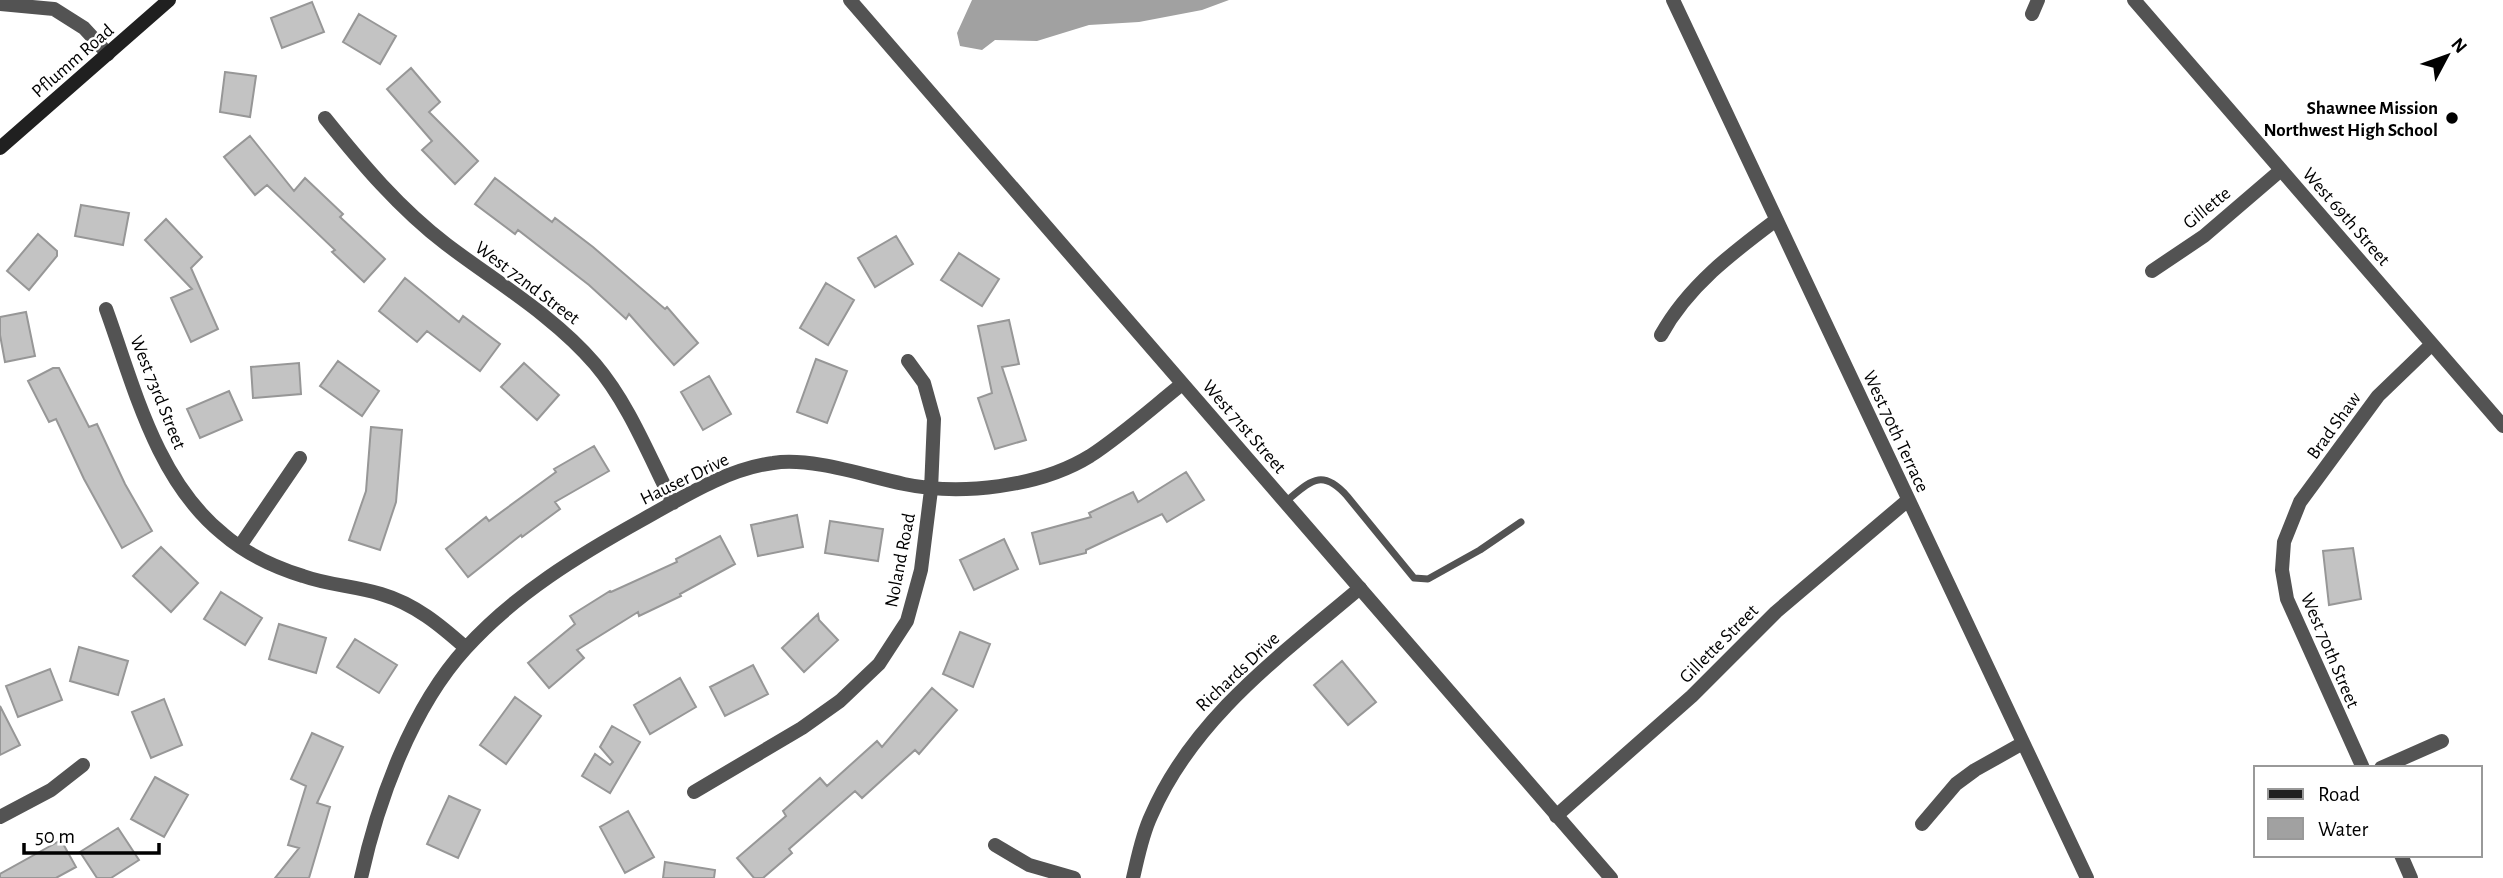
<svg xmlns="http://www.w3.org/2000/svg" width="2503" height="878" viewBox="0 0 2503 878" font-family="'Alegreya Sans',sans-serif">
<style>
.water{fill:#a1a1a1}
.building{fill:#c3c3c3;stroke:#979797;stroke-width:2}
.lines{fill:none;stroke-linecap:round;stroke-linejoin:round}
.service{stroke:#535353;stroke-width:7}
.minor{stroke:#535353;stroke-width:14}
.tertiary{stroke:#535353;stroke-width:14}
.secondary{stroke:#202020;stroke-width:14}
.poi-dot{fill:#000;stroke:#fff;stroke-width:2.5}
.labels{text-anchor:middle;stroke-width:5;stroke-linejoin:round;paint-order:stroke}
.street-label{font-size:19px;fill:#000;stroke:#fff}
.poi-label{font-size:19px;font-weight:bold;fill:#000;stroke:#fff;text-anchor:end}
</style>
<rect width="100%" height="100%" fill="#fff"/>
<!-- water -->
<path class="water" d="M972,0H1229L1202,10L1139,22L1089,25L1037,41L995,40L982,50L960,46L957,33Z"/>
<!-- building -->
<path class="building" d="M312,2L324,32L282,48L271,18Z
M359,14L396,36L380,64L343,42Z
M411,68L440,102L429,112L478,161L455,184L422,150L432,141L387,89Z
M225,72L256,76L250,117L220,112Z
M250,136L294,191L305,178L343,214L340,217L385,259L364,282L332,252L335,250L267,185L255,195L224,157Z
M495,178L552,222L555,218L593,247L665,309L667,307L698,343L674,365L629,314L626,319L589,285L518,230L515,234L475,204Z
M81,205L129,213L123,245L75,236Z
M166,219L202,257L191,268L218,329L191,342L171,298L192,289L145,240Z
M38,234L57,251V256L29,290L7,271Z
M896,236L913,264L875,287L858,258Z
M959,253L999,279L982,306L941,280Z
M405,278L459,322L463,316L500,344L480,371L427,331L417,342L379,311Z
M826,283L854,300L828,345L800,328Z
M26,312L35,356L5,362L0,335V317Z
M1009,320L1019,364L1002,367L1026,440L995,449L978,398L992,393L978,326Z
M816,359L847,371L827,423L797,412Z
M338,361L379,391L362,416L320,386Z
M299,363L301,394L253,398L251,367Z
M524,363L559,395L537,420L501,387Z
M53,368H59L89,427L97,424L125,484L152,531L122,548L84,479L56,419L49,422L28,381Z
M709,376L731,414L703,430L681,392Z
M229,391L242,420L200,438L187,409Z
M371,427L402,430L396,502L380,550L349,540L366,491Z
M594,446L609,471L555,502L560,509L522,537L521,535L468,577L446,549L486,517L489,521L556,472L554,469Z
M1186,472L1204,500L1167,522L1162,514L1086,550V553L1040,564L1032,533L1091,517L1089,513L1133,492L1138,502Z
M797,515L803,547L758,556L751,525Z
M830,521L883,529L878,561L825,553Z
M720,536L735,564L680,594L681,596L639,616L638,612L577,650L584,658L549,688L528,663L575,624L570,616L610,591L611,592L677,562L676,559Z
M1004,539L1018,569L974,590L960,560Z
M161,547L198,583L171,612L133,576Z
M2353,548L2361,599L2329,605L2323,551Z
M221,592L262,618L245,645L204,619Z
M818,614L819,620L838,640L804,672L782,648Z
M279,624L326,638L316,673L269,659Z
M960,632L990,644L973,687L943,674Z
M355,639L397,665L379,693L337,667Z
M79,647L128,661L118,695L70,681Z
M1342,661L1376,702L1348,725L1314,685Z
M753,665L768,694L725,716L710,687Z
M50,669L62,700L18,717L6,686Z
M680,678L696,707L650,734L634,705Z
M932,688L957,710L919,754L915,750L862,798L855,791L789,849L792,853L763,878H754L737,858L786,816L783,811L820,778L827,786L877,741L882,747Z
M515,697L541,716L506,764L480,745Z
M164,699L182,745L151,758L132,712Z
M0,706L20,745L0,755Z
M612,726L640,742L610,793L582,776L595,754L610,765L613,762L600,747Z
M312,733L343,747L317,803L330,807L309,878H275L299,848L288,845L306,786L291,779Z
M155,777L188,795L164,837L131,819Z
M449,796L480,810L458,858L427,844Z
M628,811L654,857L625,873L600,827Z
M118,828L139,860L111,878H97L80,852Z
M61,840L76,867L56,878H0V874Z
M665,862L715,870L714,878H663Z"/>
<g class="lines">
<!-- service -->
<path class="service" d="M1285,502C1310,482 1321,467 1347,496L1414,578L1428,579L1480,550L1521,522"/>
<!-- minor -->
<path class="minor" d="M1673,0L2087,878
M2134,0L2503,426
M0,4L54,9L84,28L108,54
M2032,14L2038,0
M325,118C362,164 399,208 446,244C496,282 554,316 595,364C629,404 649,456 673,503
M2152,271L2204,236L2281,170
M106,309C134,386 156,480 223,534C246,554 274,567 303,576C328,585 355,586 381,594C415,604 440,625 466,648
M1661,335C1688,286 1732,253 1776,220
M240,546L300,458
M2363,768L2287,599L2282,570L2284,542L2300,502L2378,396L2432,344
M2381,768L2442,741
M694,792L802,728L840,701L879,664L907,621L921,570L931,490L934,419L924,383L908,361
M1556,816L1692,696L1776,612L1908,500
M0,817L51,790L83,765
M1922,824L1956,784L1975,770L2023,743
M995,845L1029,865L1074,878
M2401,855L2411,878
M361,878C378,800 412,707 466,648C515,594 579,555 642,520C683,497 727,469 773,463C812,457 866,476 904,484C960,496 1040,487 1090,456C1122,435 1152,408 1182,384
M1133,878C1138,857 1142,835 1151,816C1193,718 1281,655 1360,588"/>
<!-- tertiary -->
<path class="tertiary" d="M850,0L1611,878"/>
<!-- secondary -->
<path class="secondary" d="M0,148L169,0"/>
</g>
<!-- markers -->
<circle class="poi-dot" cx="2452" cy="118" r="7"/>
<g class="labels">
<!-- street labels -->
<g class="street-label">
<text transform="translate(72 60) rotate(-41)" y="7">Pflumm Road</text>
<text transform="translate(2206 207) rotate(-39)" y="7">Gillette</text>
<text transform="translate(2347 216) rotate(49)" y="7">West 69th Street</text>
<text transform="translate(528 282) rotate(37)" y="7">West 72nd Street</text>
<text transform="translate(159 392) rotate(68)" y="7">West 73rd Street</text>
<text transform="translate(2333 425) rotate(-54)" y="7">Brad Shaw</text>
<text transform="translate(1245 426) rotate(49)" y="7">West 71st Street</text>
<text transform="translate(1897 431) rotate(65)" y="7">West 70th Terrace</text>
<text transform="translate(684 478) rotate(-26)" y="7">Hauser Drive</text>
<text transform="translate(899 560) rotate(-79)" y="7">Noland Road</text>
<text transform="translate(1718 643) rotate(-45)" y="7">Gillette Street</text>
<text transform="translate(2331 650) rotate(67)" y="7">West 70th Street</text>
<text transform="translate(1237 671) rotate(-43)" y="7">Richards Drive</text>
</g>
<!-- poi labels -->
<g class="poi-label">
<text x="2438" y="114">Shawnee Mission<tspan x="2438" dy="22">Northwest High School</tspan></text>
</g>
</g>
<!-- legend -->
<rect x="2254" y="766" width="228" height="91" fill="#ffffff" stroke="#999999" stroke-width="2"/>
<rect x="2268" y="789" width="35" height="10" fill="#202020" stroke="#999999" stroke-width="2"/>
<text x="2318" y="801" font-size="21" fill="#000000">Road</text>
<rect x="2268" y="818" width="35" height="21" fill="#a1a1a1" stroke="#999999" stroke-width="2"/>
<text x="2318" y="836" font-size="21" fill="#000000">Water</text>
<!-- north arrow -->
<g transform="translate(2447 56) rotate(49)" stroke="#ffffff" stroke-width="5" paint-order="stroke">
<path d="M0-5L12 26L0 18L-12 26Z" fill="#000000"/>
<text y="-10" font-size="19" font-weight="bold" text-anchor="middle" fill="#000000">N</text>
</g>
<!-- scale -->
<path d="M24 843v10h135v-10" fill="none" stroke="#000000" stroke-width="3.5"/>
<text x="35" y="843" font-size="21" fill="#000000" stroke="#ffffff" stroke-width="5" paint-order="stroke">50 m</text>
</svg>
